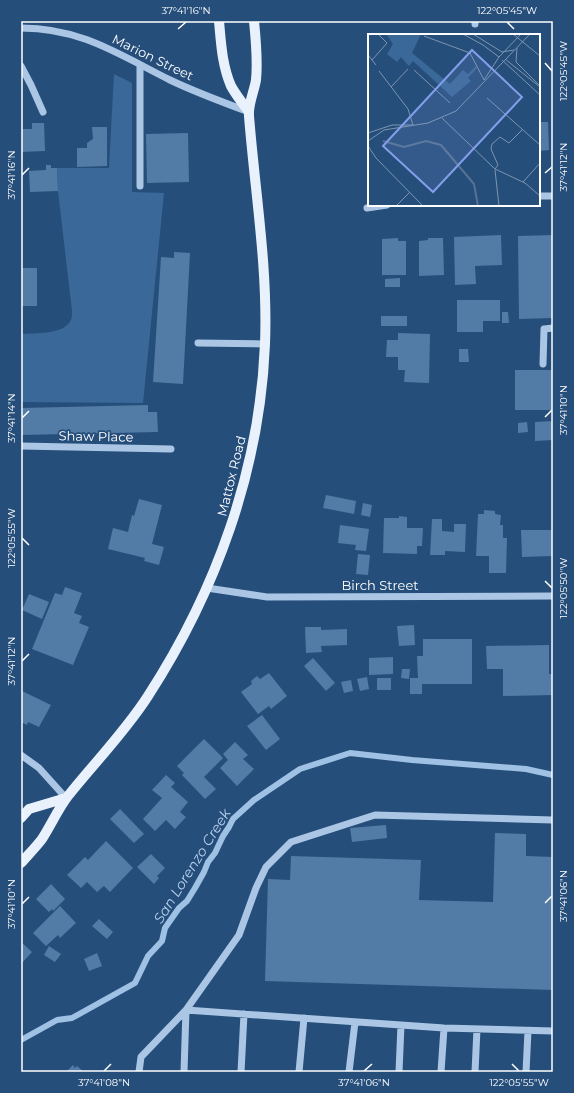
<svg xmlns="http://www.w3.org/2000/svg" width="574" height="1093" viewBox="0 0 574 1093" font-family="Montserrat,sans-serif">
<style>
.green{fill:#3a6898}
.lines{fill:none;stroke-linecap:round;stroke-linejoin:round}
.stream{stroke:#9ec1e4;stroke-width:6}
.building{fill:#527ba6}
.minor{stroke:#aac6e4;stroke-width:7}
.major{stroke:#e9f1fc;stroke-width:10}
.ticks{fill:none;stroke:#fff;stroke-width:1.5}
.labels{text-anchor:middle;stroke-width:3.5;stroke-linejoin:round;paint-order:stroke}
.street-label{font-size:13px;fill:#fff;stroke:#264e7b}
.water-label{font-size:14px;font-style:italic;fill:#b5d0ec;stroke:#264e7b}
.inset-river{fill:none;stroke:#567393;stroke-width:2}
.inset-road{fill:none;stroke:#7d95b0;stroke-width:1}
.view{fill:#839eea;fill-opacity:0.15;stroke:#839eea;stroke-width:2}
.inset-edge{fill:none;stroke:#fff;stroke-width:2}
.neatline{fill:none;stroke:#fff;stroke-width:1.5}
.ticks-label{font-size:10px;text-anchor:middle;fill:#fff}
</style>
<rect width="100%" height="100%" fill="#264e7b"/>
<!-- green -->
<path class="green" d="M114,74L132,83V192L164,193L143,403L21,402V334C35,333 64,335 71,320C72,318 72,314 72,311L58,191L57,168H109Z"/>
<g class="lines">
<!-- stream -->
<path class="stream" d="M21,1040L57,1020L72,1018L135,983L148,956L162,941L165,928L179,908L187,901L195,888L204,872L208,862L215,853L223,836L229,827L233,819L254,800L300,769L350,753L412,760L526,769L553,775"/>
</g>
<!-- building -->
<path class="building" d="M539,122H548L549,150L539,151Z
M32,123H44L45,151L21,152V129H32Z
M92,127H107V166L77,167V148H87V143L93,139Z
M188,133L189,182L147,183L146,134Z
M46,165H51V168H57L58,191L30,192L29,171L46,170Z
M501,235L502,265L475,266L476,284L455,285L454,237Z
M553,235V318L519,319L518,236Z
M398,238V241H406V275H382V239Z
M428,238H443L444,275L419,276V241L428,240Z
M174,252L190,253L183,384L153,382L161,257L174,258Z
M21,268H37V306H21Z
M400,278V287H385V279Z
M457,300H500V321H483V332H457Z
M502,312H508L509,323H502Z
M381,316H407V326H381Z
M398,333L430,334L429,383L404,382L405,370H398V357H386L387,340H398Z
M459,349H468L469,362H459Z
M515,370H553V410H515Z
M148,405V412H157L158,432L21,435V408Z
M553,421V440L535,441V422Z
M527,422L528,432L518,433V423Z
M326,495L356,501L354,514L323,508Z
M139,499L162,505L152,544L164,547L159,565L144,561L145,558L108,549L113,528L128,532L132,515L134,516Z
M363,503L372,505L370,517L361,515Z
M484,510L495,511V514L501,515L500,525H503V538H507L506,573H489V556H476L478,514H484Z
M399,516L407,517V528H423L422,546H417V554L383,553L384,518H399Z
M432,519H442V531L454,532V524H466L465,552L445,551V555H430Z
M340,525L369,529L366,551L355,550L356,545L338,543Z
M521,530H553V556L522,557Z
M358,554L370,555L368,575L356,574Z
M65,587L82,593L74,613L82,616L79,623L89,627L73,665L32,649L55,593L62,595Z
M29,594L49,602L42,619L22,610Z
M414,625L415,645L399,646L397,626Z
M305,627H321V630L347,629V645L321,646L322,652L306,653Z
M423,639H472V684H422V694H410V678H418L417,656H423Z
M549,645V674H553V695L503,696V669H487L486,646Z
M393,657V674L369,675V658Z
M313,658L335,683L326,691L304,666Z
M402,669H410L409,679L401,678Z
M269,673L287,696L271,709L269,706L258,714L241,692L252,684L251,681L257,676L260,679Z
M367,677L369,689L360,691L357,679Z
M377,678H391V690H377Z
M351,680L353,691L344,693L341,682Z
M22,691L51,705L39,727L28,722L27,725L21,722Z
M262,715L280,739L266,750L247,726Z
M204,739L223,758L204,777L216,789L205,799L182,775L184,773L177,766Z
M235,742L248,755L243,759L254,769L237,786L220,768L228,760L223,754Z
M166,775L175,783L171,787L188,802L180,812L186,817L175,829L166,820L155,831L143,819L162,798L152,790Z
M120,809L144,834L134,843L110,819Z
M386,825L387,838L352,842L350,828Z
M495,833L526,834V856L553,857V990L265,981L268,879L290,880L291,856L421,860L419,900L493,902Z
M106,841L133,868L110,892L104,886L97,892L87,882L81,888L67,875L85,857L88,860Z
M151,854L165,868L157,876L159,878L154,884L137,867Z
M51,884L65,899L53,911L52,909L49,912L36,899Z
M60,906L76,923L60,938L58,935L46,946L33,933Z
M99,919L113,932L107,939L92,926Z
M21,942L32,952L21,964Z
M49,946L61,954L55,962L44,955Z
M97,953L102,966L89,971L84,959Z
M73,1065L75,1068L77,1066L84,1072H66Z"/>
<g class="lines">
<!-- minor -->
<path class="minor" d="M475,24V21
M21,28C81,28 118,54 170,80C195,92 222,102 249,112
M21,66L31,85L43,112
M140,186V65
M539,196H553
M367,208L387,205
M198,343L265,344
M543,364L544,329L553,328
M21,446L171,449
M207,588L267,597L553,596
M21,755L39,768L66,798
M139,1072L141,1057L186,1010L444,1028L553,1031
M184,1072L186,1010L239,935L256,888L266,867L291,842L375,815L553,820
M241,1072L244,1014
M299,1072L304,1018
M349,1072L355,1022
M399,1072L401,1025
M441,1072L444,1028
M475,1072L477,1029
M526,1072L528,1031"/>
<!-- major -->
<path class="major" d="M219,21C221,43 222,65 231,86C236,95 243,104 249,112
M21,818L29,809L66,798
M21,863C28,855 36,847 42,839C51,825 58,809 68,796C95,762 125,732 148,696C216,591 260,470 265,344C268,267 255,192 249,116C248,104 254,92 256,80C258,60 256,41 254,21"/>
</g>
<!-- ticks -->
<path class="ticks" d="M507,22L514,29M178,29L186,22M545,63L552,71M545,173L552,167M22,175L29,168M545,417L552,410M22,418L29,411M22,538L29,545M545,581L552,588M22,661L29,654M545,903L552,896M22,904L29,897M512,1064L519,1071M104,1071L111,1064M364,1071L372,1064"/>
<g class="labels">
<!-- street labels -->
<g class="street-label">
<text transform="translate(153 57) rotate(26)" y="5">Marion Street</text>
<text transform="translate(96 436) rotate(1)" y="5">Shaw Place</text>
<text transform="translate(231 476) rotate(-76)" y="5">Mattox Road</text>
<text x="380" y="590">Birch Street</text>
</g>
<!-- water labels -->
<g class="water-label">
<text transform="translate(192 866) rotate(-58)" y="5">San Lorenzo Creek</text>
</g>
</g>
<!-- overview -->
<g transform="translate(368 34)">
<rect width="172" height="172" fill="#264e7b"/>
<path d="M18,0H53L44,19L82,50L95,36L100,40L108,32L109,34L100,44L103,47L84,63L45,27L41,32L33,23L29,28L19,20L25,10Z" fill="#3a6898"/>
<path class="inset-river" d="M15,107L36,113L58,107L73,111L106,150L110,172"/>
<path class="inset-road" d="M95,0L115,11L131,23M105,0L134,18L146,16M145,0L172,22M56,2L102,19L116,46M149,14L148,28L171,51M0,21L8,31M137,25L172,53M4,26L19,9L10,0M134,26L172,61M46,36L82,69M11,37L40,75L45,91M116,46L131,23L153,0M23,53L40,35M119,64L172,111M74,84L127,135L157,149L172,162M0,99L24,91H45M0,107L16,96L60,89L88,77L162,0M0,112L8,124L55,172M127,135L130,131L123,115L124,110L132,103L141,109L155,95M127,136L131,172M155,148L172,129M28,172L42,158"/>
<path class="view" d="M104,16L154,63L65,158L15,112Z"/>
<rect width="172" height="172" class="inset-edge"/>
</g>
<!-- border -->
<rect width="574" height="1093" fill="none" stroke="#264e7b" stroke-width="44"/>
<rect x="22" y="22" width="530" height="1049" class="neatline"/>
<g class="ticks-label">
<text x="186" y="14">37°41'16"N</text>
<text x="507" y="14">122°05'45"W</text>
<text transform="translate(563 71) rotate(-90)" y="4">122°05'45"W</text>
<text transform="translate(563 167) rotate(-90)" y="4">37°41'12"N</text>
<text transform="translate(11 175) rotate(-90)" y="4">37°41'16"N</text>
<text transform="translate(563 410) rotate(-90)" y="4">37°41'10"N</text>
<text transform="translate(11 418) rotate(-90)" y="4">37°41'14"N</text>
<text transform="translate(11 538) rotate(-90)" y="4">122°05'55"W</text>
<text transform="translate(563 588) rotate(-90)" y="4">122°05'50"W</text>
<text transform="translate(11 661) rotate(-90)" y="4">37°41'12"N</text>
<text transform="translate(563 896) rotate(-90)" y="4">37°41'06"N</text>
<text transform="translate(11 904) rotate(-90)" y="4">37°41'10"N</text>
<text x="104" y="1086">37°41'08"N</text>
<text x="364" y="1086">37°41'06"N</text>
<text x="519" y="1086">122°05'55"W</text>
</g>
</svg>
